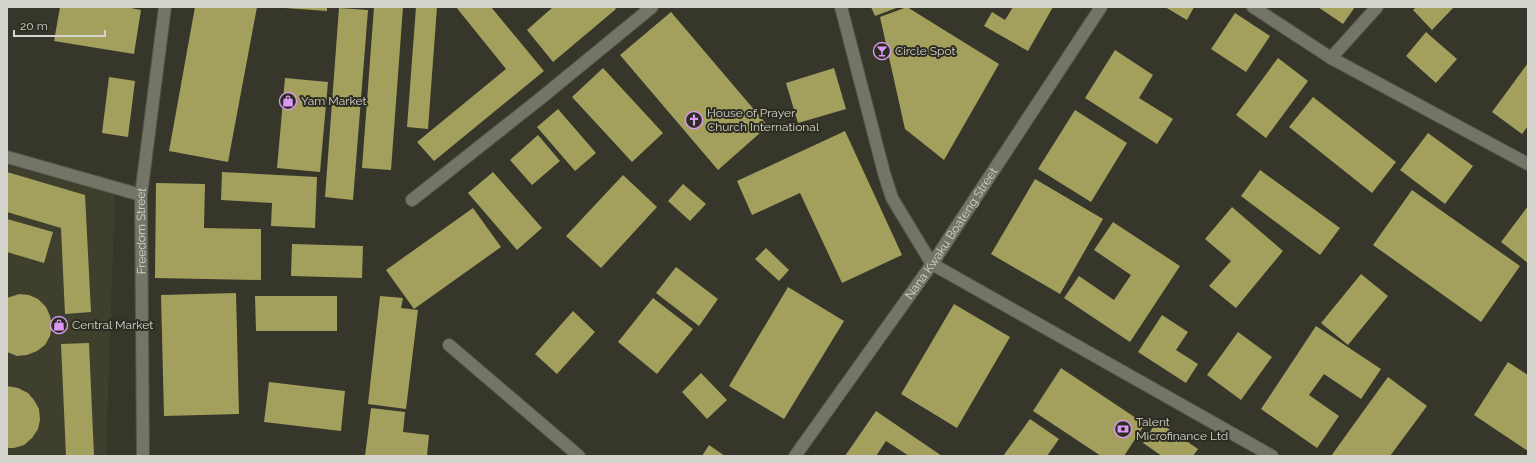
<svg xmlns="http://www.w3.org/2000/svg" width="1535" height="463" viewBox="0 0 1535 463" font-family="Raleway,sans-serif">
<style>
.built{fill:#3f3f2d}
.building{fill:#a3a05d}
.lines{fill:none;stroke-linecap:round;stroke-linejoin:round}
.minor-casing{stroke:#54544b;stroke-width:14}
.minor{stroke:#747467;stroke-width:12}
.labels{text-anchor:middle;stroke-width:4;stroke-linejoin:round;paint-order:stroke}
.poi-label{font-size:12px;fill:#d4d4cd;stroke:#2c2c21;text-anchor:start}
.street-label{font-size:12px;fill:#d4d4cd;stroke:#2c2c21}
</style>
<rect width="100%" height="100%" fill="#36362a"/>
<!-- built -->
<path class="built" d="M7,165L115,195L106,456H7Z"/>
<!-- building -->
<path class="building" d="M60,7H126L141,10L134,54L54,41Z
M195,7H257L228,162L169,151Z
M285,7H327V11L285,8Z
M374,7H403L391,170L362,168Z
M416,7H437L428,129L407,127Z
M456,7H491L544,71L434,161L417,142L506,69Z
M553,7H614L616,9L553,62L527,30Z
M871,7H899L875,16Z
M907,7L999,64L944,160L905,129L880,17Z
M1013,7H1053L1028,51L984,26L992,12L1005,20Z
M1165,7H1194L1187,20Z
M1318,7H1355L1343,24Z
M1416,7H1454L1432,30L1413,10Z
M339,8L368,10L353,200L325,197Z
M671,12L768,126L718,170L620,55Z
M1235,13L1270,36L1246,72L1211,49Z
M1426,32L1457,59L1436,83L1406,56Z
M1115,50L1153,75L1139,98L1173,119L1157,144L1085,98Z
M1278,58L1308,81L1266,138L1236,115Z
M1528,63V126L1522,134L1492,112Z
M603,68L663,133L632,162L572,97Z
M834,68L846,109L798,123L786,83Z
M109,77L135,81L128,137L102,133Z
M285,78L328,82L320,172L277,168Z
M1313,97L1396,162L1372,193L1289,127Z
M558,109L596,153L575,171L537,127Z
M1075,110L1127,143L1091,202L1038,169Z
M845,131L902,255L842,283L800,193L752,215L737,181Z
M1428,133L1473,166L1445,204L1400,170Z
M538,135L560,161L532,185L510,160Z
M1260,170L1340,228L1320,255L1241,196Z
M7,172L85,195L91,312L65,314L61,228L7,212Z
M222,172L317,177L315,228L271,226L272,203L221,200Z
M493,172L542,228L517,250L468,193Z
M623,175L657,207L601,268L566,236Z
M1035,179L1103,219L1060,294L991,254Z
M156,183L205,184L204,228L261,229V280L155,278Z
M683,184L706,204L690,221L668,201Z
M1412,190L1520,266L1481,322L1373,245Z
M1528,206V263L1501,242Z
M1232,207L1283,251L1236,308L1209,286L1231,261L1205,239Z
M473,208L501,247L414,309L386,270Z
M7,219L53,232L44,263L7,252Z
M1113,222L1180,266L1130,342L1064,298L1079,276L1114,300L1131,275L1094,250Z
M292,244L363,246L362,278L291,276Z
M766,248L789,270L779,281L755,259Z
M676,267L718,299L699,326L656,293Z
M1361,274L1388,296L1348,345L1321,323Z
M788,287L844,321L784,419L729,386Z
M236,293L239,414L164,416L161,295Z
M19,294L29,295L38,299L46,307L50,316L52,326L50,336L45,345L37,351L27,355L17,356L7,352V298Z
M255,296H337V331H256Z
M380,296L403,298L401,308L418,310L406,409L368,404Z
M653,298L693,329L657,374L618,342Z
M954,304L1010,337L957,428L901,394Z
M573,311L595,332L557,374L535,354Z
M1162,315L1188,332L1176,350L1198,364L1186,383L1138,352Z
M1316,326L1381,369L1361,399L1324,374L1309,395L1339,416L1317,448L1261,409Z
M1238,332L1272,357L1241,400L1207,375Z
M89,343L94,456H66L61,344Z
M1508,362L1528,375V451L1474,415Z
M1061,368L1145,424L1124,456H1101L1033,411Z
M701,373L727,400L707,419L682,392Z
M1388,377L1427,406L1390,456H1331Z
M269,382L345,391L341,431L264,422Z
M7,386L18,388L28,393L34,400L39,409L40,420L38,429L32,438L24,445L14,448H7Z
M371,408L405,412L403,432L429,435L427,456H365Z
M876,411L942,456H909L886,441L876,456H845Z
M1030,419L1059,439L1047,456H1003Z
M1157,421L1198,449L1193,456H1162L1143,443Z
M709,445L725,456H702Z"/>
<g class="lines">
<!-- minor casing -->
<g class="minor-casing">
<g id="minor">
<path d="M841,7L884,173L892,198L932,264L1272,456"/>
<path d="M1253,7L1331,58L1528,164"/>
<path d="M1331,58L1377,7"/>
<path d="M7,157L141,195"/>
<path d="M412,200L541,98L652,7"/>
<path d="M449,345L579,456"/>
<path id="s1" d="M143,456L141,195L165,7"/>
<path id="s2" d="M795,456L932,264L1101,7"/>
</g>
</g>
<!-- minor -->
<use href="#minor" class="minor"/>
</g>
<!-- icons -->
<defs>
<g id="bar-ring" transform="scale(0.9)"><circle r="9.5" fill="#2c2c21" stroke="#db99f5" stroke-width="1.5"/><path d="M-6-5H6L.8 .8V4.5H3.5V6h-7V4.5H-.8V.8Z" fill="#db99f5"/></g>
<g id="shop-ring" transform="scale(0.9)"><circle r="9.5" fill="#2c2c21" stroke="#db99f5" stroke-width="1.5"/><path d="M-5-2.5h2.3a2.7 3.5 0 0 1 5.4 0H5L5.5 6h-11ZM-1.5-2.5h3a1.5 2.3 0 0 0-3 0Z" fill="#db99f5"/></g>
<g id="church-ring" transform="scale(0.9)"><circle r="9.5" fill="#2c2c21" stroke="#db99f5" stroke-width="1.5"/><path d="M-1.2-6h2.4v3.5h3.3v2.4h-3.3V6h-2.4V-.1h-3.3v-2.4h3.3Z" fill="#db99f5"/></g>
<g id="bank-ring" transform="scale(0.9)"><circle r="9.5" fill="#2c2c21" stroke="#db99f5" stroke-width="1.5"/><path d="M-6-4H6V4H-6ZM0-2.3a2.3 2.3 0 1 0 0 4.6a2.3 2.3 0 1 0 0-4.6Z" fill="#db99f5"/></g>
</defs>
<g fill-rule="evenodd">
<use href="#bar-ring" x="882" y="51"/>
<use href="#shop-ring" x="288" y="101"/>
<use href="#church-ring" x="694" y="120"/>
<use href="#shop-ring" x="59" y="325"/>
<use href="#bank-ring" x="1123" y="429"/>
</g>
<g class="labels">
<!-- poi labels -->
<g class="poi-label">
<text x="895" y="55">Circle Spot</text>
<text x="301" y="105">Yam Market</text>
<text x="707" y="117">House of Prayer<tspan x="707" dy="14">Church International</tspan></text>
<text x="72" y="329">Central Market</text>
<text x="1136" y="426">Talent<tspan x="1136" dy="14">Microfinance Ltd</tspan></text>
</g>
<!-- street labels -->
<g class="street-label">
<text dy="4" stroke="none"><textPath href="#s1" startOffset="225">Freedom Street</textPath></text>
<text dy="4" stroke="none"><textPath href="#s2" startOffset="272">Nana Kwaku Boateng Street</textPath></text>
</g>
</g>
<!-- border -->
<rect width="1535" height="463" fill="none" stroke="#d4d4cd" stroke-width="16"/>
<!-- scale -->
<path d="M14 30v6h91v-6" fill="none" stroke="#d4d4cd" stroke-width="2"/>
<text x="20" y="30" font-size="12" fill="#d4d4cd" stroke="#2c2c21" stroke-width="3" paint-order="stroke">20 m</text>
</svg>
